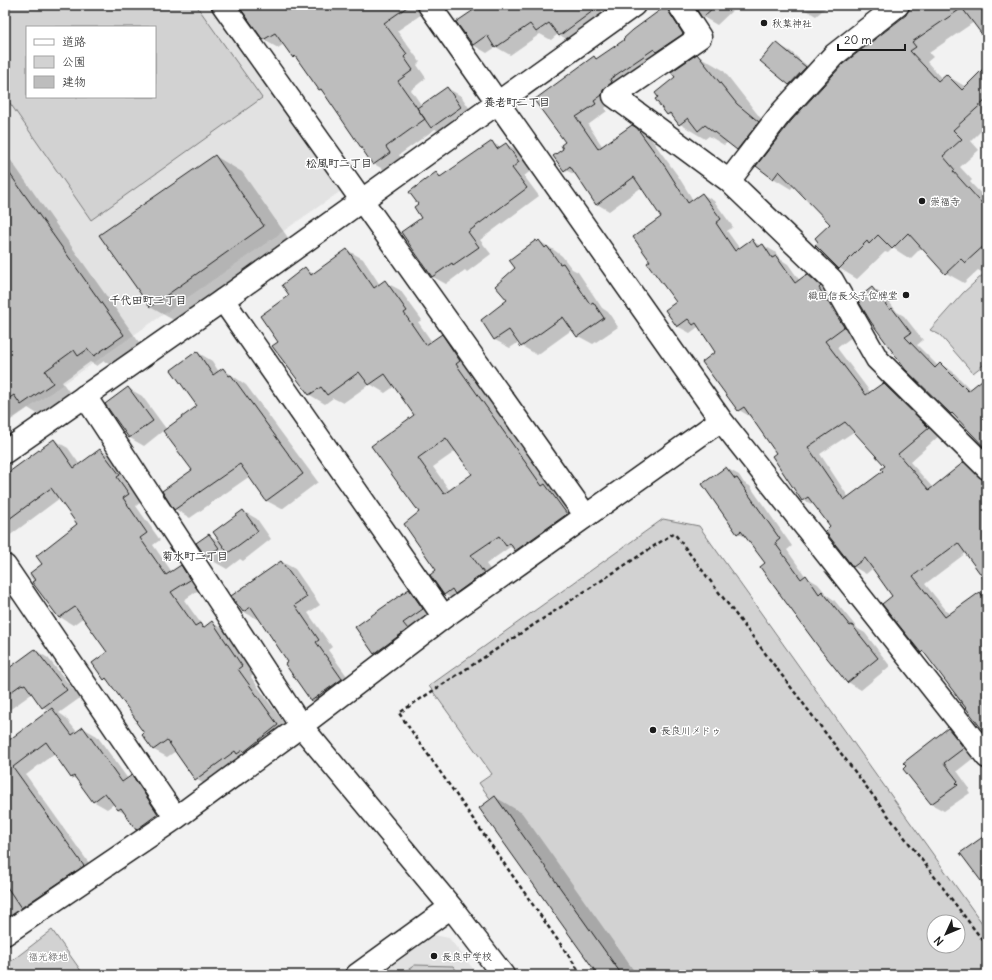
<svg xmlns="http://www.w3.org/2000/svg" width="992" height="980" viewBox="0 0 992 980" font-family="Delius,'Klee One',sans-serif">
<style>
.built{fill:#e2e2e2;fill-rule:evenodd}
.green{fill:#d2d2d2;stroke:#777;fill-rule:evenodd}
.shadow{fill:#0003;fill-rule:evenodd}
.building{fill:#bdbdbd;stroke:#1c1c1c;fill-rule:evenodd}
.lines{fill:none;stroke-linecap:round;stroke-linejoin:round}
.minor-casing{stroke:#1c1c1c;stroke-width:25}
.tertiary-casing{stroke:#1c1c1c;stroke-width:25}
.path{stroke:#1c1c1c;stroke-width:2.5;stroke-dasharray:4 3;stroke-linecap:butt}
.minor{stroke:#fff;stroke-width:22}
.tertiary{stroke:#fff;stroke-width:22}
.poi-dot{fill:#1c1c1c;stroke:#fff;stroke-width:1.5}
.labels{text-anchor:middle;stroke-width:3;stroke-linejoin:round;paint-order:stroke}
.poi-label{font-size:10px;fill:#1c1c1c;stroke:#fff;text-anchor:start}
.park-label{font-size:10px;fill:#5c5c5c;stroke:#fff}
.neighbourhood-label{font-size:11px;font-weight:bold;fill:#1c1c1c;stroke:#fff}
</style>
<rect width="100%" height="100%" fill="#f2f2f2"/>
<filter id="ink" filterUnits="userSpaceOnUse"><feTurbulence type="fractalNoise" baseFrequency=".025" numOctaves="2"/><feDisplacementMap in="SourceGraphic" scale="8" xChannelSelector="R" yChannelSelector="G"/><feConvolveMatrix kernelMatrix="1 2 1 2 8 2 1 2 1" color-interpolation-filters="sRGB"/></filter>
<g filter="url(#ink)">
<!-- built -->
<path class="built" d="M5,5H210L341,191L13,419L5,408ZM27,27H155V97H27Z
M434,935L449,938L478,975H379Z"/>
<!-- green -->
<path class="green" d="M5,5H196L262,98L91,220L5,96ZM27,27H155V97H27Z
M987,271V362L973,373L940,335L930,330L963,293Z
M663,519L699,526L987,930V975H616L479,783L492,774L429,686ZM934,922H958V946H934Z
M52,930L84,975H5V966Z
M415,965L453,966L460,975H400Z"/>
<!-- shadow -->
<path class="shadow" d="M240,5H415L422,14L397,31L420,62L417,65L426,78L411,90L422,106L447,88L461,96L474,115L446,135L435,129L399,155L403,161L388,172L374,164L325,93L320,90L299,60L293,57L284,44L278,48L264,40Z
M493,5H597L607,18L573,43L558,34L551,40L540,34L510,55L496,47L487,53L473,45Z
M695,5H738L717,25L703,17Z
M797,5H829L816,16Z
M870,5H911L891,19Z
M911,5H987V40L974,22L929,53L933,57L927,62L942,79L946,75L966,87L987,66V125L971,141L979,150L960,167L972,180L970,182L987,200V269L983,273L978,270L964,283L946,273L922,247L910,259L893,248L888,253L885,252L857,279L839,268L831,224L794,185L791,189L773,178L757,166L760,162L728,142L724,145L709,136L705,139L680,124L676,119L667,114L676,78L697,55L723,70L762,120L781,135L906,16Z
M666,7L678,14L694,41L605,108L607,111L588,125L603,147L632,126L644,133L649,136L678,176L693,200L702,194L714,201L733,227L727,231L740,249L752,241L761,246L763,245L775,252L780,259L788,264L800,281L808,275L820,282L832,294L856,334L837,348L871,393L883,384L896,391L940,435L910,462L933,488L964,464L976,471L987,481V581L966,553L925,584L950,615L987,588V734L961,703L929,657L922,652L884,605L894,596L873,568L866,574L854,567L826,531L832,527L816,506L803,500L778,453L751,417L739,410L717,352L701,328L698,327L690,333L677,326L678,302L651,261L662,217L642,187L609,211L597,204L578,176L565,170L564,149L594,58L597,60L625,40ZM855,431L886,466L884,471L849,498L820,454Z
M776,44L790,51L819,76L804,93L790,85L762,61Z
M492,143L501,147L506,144L519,151L532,170L524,176L539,196L480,240L491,254L467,272L465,270L446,284L433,277L402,232L422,218L419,204L436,173L443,177Z
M5,152L141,345L112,366L104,361L97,366L90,362L62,382L70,393L39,415L28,408L5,424Z
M215,156L242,172L291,242L177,322L150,307Z
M536,241H539L554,250L562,256L572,269L578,272L602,308L608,312L618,327L593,344L578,336L573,329L537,355L522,346L519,342L510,348L495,340L485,326L509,301L516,269Z
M347,250L363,259L380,285L385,282L400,290L422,320L418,322L432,342L442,335L457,344L475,370L470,373L552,489L561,494L582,523L531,559L510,547L486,564L499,582L460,603L444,594L421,512L415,415L395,386L385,393L370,384L343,403L333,398L325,404L310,395L274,346L279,342L291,295L305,269L314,274ZM456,451L473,474L450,491L433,467Z
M872,288L884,295L897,312L904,316L923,340L917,345L938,366L940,364L952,371L971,390L987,377V450L956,416L951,414Z
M197,352L212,361L219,372L223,369L246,385L318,482L282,509L267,501L250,476L190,518L175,509L193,470L164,430L144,446L130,438L107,404L128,388L142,396L167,430L198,407Z
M54,440L68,448L80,465L100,450L114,457L133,483L130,485L141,502L136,506L160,540L153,545L172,572L181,566L194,574L203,587L184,600L202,625L205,627L212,623L225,630L254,674L251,677L291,733L209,787L196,779L176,751L167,757L154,750L144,735L146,733L139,721L110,682L105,679L108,652L84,617L73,625L60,617L29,575L44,564L79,524L60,498L5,539V476Z
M726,468L739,475L744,483L750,486L792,546L787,550L806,577L818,584L827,595L834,600L858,629L865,633L890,666L861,690L848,682L820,648L766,563L748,539L738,533Z
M243,511L257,519L271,539L243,561L240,559L227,569L206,557L209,535L222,543Z
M282,562L295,569L320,605L308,613L332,647L328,650L355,687L325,708L312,700L286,665L289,663L259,618L257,619L244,612L233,596Z
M5,569L17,596L5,605Z
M409,590L423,598L436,617L389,662L375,654L356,628Z
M5,633L8,637L5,639Z
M35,650L48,658L80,698L59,713L65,717L77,732L83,728L97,736L128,779L132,776L145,784L171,822L150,837L137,829L126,814L118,810L114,804L107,809L93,801L78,780L72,777L55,753L26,775L96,873L5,943V744L49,711L43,707L33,693L5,713V671Z
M948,729L961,737L976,756L957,771L970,789L968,790L970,793L944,811L931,804Z
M495,797L522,813L637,975H599Z"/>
<!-- building -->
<path class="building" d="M238,5H410L384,23L407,54L404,57L413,70L398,81L425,119L386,147L390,153L373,165L321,89L319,90L295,56L293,58L275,33L263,40Z
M481,5H601L559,36L549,23L536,32L530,24L495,48L487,35L473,45L456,22Z
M667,5L669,12L683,34L656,52L654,49L610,79L612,82L603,90L602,95L594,101L596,104L576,117L598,149L632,125L637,128L666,168L688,203L702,193L721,219L716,223L735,251L752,239L757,247L763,244L772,258L776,256L795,283L807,274L821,286L819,288L844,327L825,341L866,395L883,383L929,428L898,454L929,490L964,462L979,477L987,480V583L958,543L913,576L945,617L980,592L987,603V730L984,732L923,651L921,653L882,604L892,596L865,558L853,567L825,531L830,526L808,497L802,501L772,456L776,453L744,407L738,411L702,362L715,352L696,323L693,325L688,319L677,327L665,310L676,302L647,263L650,261L633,237L661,217L634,177L596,205L570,166L564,171L553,156L563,149L561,145L565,142L534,100L594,56L596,59L624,40L623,39L633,30ZM845,422L885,466L881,469L883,471L844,500L808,447Z
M694,5H716L702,18Z
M910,5H987V41L962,8L912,42L916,47L910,51L938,81L946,74L962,90L987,65V99L953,130L962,139L943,156L955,170L953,171L987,209V243L965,263L961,259L945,274L908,233L892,249L878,235L869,244L867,241L839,269L815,245L818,242L815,238L830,224L779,171L773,179L756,166L791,121L843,64L906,15Z
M776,42L806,67L789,85L760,61Z
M697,54L737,104L759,122L737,150L705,125L698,131L688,118L679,125L670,113L667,115L655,99L658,97L655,93L675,77L671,72Z
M447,87L461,107L431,128L417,108Z
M492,141L497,149L506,143L519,162L512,168L527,188L468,232L479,247L453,265L452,263L432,277L401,232L421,218L414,207L418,204L409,192L436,172L440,177Z
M215,155L264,226L150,307L99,235Z
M5,167L124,335L94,356L88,349L78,356L74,350L45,371L53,383L21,405L14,395L5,401Z
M536,240L537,242L539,240L545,248L547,246L560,264L563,263L590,304L593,302L604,318L577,337L563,317L521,347L509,330L494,340L481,320L507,300L495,286L515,268L509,260Z
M347,249L374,288L385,280L407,311L404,313L426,345L442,334L460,361L456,364L542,486L545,484L567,514L515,551L510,543L506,546L499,536L471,555L484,573L455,594L452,589L444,595L430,575L436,570L404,524L419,512L371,446L414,415L385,374L369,385L359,372L327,395L321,387L309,395L272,346L278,342L260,316L289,295L282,285L305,267L311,275ZM446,438L472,474L444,494L418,458Z
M872,287L890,310L892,308L911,333L905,337L935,368L940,363L968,391L987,376V450L952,413L951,414L905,369L871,322L857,299Z
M197,351L213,375L223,368L229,376L231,375L303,474L266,501L240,464L174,510L162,491L192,470L163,431L197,406L171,370Z
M128,387L153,421L129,438L105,404Z
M54,439L74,468L100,449L120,475L117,477L129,494L123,498L147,533L140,538L166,575L181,565L190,580L171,592L195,626L200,623L203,628L212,621L242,666L238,669L278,725L244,752L243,750L237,754L235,751L195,780L167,740L153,750L142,735L144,733L136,722L137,721L106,678L104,680L92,663L107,652L75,607L59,618L32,582L35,580L30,573L42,564L36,556L77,524L51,488L5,522V475Z
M726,467L735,479L737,478L780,539L775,543L801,579L806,575L819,594L822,591L850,626L852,625L878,658L847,683L820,649L760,567L765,563L741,531L737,534L702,484Z
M243,510L258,531L228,553L213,532Z
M209,534L219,548L206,557L196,543Z
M281,561L307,597L295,605L319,640L316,642L342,679L311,701L285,664L288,662L251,607L243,612L231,596Z
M409,589L423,609L403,623L408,629L374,654L355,627Z
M35,649L67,690L42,708L25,684L23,685L22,684L5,696V671Z
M52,708L72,735L83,727L122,782L132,775L158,814L136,830L121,808L118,810L105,793L93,802L74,776L71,778L46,742L13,767L84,866L21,908L5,884V743Z
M948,728L964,748L944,763L958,781L956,783L958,785L931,804L903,769L906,766L903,763Z
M495,796L622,975H598L479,808Z
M987,834V889L960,853Z"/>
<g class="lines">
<!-- minor casing -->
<g class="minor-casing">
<path id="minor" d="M223,5L586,516
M429,5L721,420L987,757
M679,5L700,37L614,96L729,181L832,280L877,359L987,468
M729,181L781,113L834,55L898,5
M223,300L444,617
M85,396L301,726L451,907L503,975
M5,566L176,818
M5,934L176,818L301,726L444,617L721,420
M357,975L451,907"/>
</g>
<!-- tertiary casing -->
<g class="tertiary-casing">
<path id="tertiary" d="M5,452L223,300L634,5"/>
</g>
<!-- path -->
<path class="path" d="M582,975L399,713L674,533L987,946"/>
<!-- minor -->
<use href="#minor" class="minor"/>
<!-- tertiary -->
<use href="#tertiary" class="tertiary"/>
</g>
</g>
<!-- markers -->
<g class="poi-dot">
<circle cx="764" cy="23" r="4"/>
<circle cx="922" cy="201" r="4"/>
<circle cx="906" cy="295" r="4"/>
<circle cx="653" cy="730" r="4"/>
<circle cx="434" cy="956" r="4"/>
</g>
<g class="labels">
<!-- poi labels -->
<g class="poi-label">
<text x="772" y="27">秋葉神社</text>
<text x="930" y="205">崇福寺</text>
<text x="898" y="299" text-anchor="end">織田信長父子位牌堂</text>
<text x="661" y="734">長良川メドゥ</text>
<text x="442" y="960">長良中学校</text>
</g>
<!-- park labels -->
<g class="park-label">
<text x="48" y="960">福光緑地</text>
</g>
<!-- neighbourhood labels -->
<g class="neighbourhood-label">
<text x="517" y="106">養老町二丁目</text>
<text x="339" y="167">松風町二丁目</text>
<text x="148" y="304">千代田町二丁目</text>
<text x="195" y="560">菊水町二丁目</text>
</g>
</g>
<!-- margin -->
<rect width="992" height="980" fill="none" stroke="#fff" stroke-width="20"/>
<rect x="10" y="10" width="972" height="960" fill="none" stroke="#1c1c1c" stroke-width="1.5" filter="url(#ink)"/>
<!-- legend -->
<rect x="26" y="26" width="130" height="72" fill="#ffffff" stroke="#a4a4a4"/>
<rect x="34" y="39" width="20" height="6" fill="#ffffff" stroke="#a4a4a4"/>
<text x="62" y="46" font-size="12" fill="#1c1c1c">道路</text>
<rect x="34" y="56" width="20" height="12" fill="#d2d2d2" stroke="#a4a4a4"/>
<text x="62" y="66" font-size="12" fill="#1c1c1c">公園</text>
<rect x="34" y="76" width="20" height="12" fill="#bdbdbd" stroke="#a4a4a4"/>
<text x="62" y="86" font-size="12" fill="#1c1c1c">建物</text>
<!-- north arrow -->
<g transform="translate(946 934) rotate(226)"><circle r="19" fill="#ffffff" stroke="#a4a4a4"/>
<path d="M0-3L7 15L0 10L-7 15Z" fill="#1c1c1c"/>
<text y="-6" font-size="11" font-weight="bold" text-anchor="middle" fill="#1c1c1c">N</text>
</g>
<!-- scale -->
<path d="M838 44v6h67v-6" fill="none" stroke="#1c1c1c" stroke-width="2"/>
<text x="844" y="44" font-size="12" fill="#1c1c1c" stroke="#ffffff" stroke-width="3" paint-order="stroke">20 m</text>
</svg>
